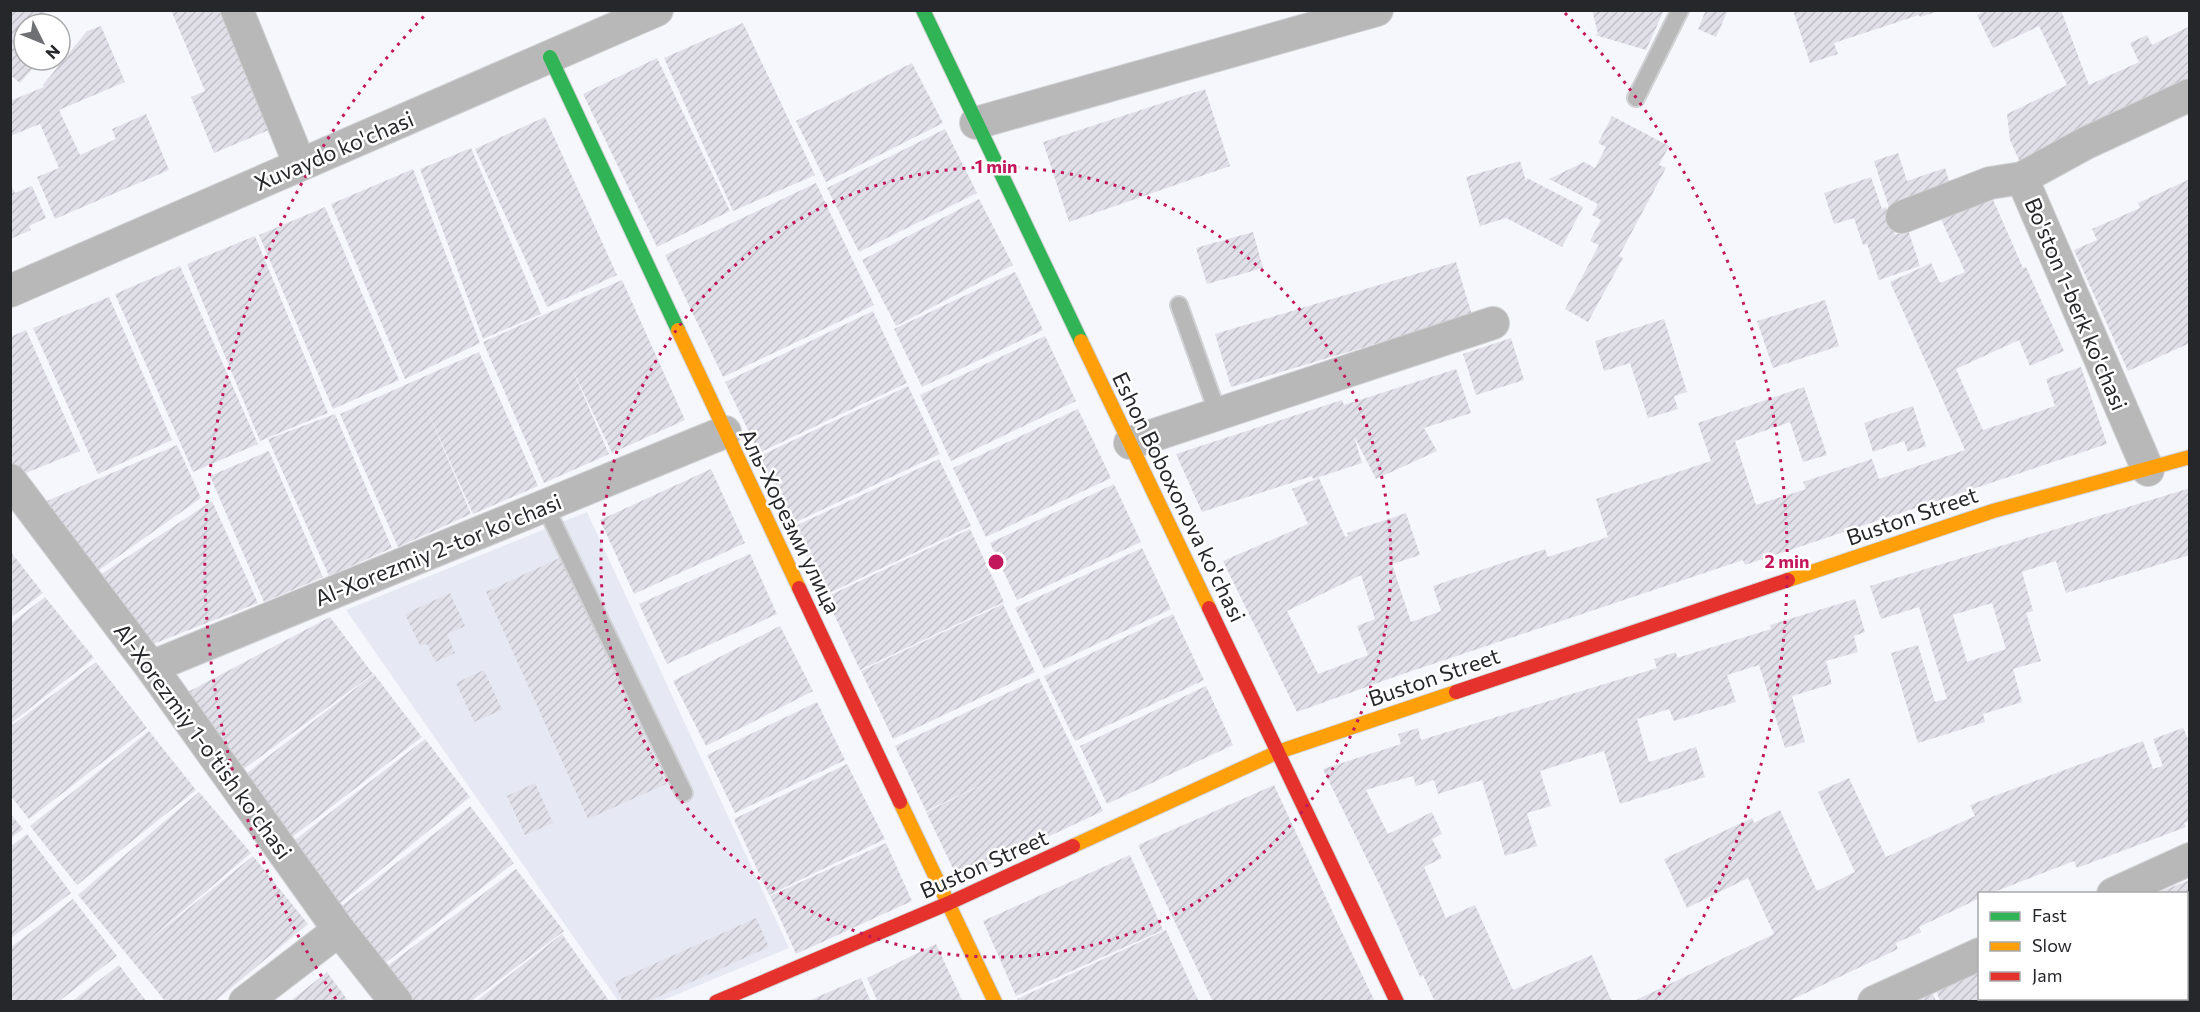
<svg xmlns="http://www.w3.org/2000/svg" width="2200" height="1012" viewBox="0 0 2200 1012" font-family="Commissioner,sans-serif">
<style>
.built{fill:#e6e9f3}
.building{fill:url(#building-hatch);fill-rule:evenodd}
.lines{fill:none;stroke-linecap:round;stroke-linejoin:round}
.lane-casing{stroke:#d1d2d5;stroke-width:20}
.street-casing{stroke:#d1d2d5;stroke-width:34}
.fast-casing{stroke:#d1d2d5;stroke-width:16}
.slow-casing{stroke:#d1d2d5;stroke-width:16}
.jam-casing{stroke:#d1d2d5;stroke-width:16}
.lane{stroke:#b9b8b8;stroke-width:16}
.street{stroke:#b9b8b8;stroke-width:32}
.fast{stroke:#30b455;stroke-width:14}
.slow{stroke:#ff9f0a;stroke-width:14}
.jam{stroke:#e5322d;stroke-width:14}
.ring{fill:none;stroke:#c2185b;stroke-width:3;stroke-dasharray:3 6}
.labels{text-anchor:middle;stroke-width:5;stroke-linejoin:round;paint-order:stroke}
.street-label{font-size:22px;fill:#26272a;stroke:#fff}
.centre{fill:#c2185b;stroke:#fff;stroke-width:3}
.ring-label{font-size:18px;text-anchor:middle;font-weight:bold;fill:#c2185b;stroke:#fff;stroke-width:5;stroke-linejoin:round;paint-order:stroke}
</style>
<defs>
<pattern id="building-hatch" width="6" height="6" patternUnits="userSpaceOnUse" patternTransform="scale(1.5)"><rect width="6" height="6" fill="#e1dfe8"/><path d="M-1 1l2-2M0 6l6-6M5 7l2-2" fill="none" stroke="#c1bfc7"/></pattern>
</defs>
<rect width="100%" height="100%" fill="#f6f7fc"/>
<!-- built -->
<path class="built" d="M587,512L789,948L661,1001H618L346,610Z"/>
<!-- building -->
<path class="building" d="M10,10H42L53,20L50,24H24V60H40L20,83L10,75Z
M171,10H226L276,127L214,153L191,97L205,91Z
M1592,10H1664L1646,50L1595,35L1598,34Z
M1706,10H1728L1716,37L1698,29Z
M1793,10H1939V11L1920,17L1919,15L1834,43L1838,54L1810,63Z
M1986,10H2061L2089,85L2139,62L2130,43L2147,35L2152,45L2190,26V80L2020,162L2010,140L2007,114L2067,85L2039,26L1993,48L1977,15Z
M743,23L815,175L733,211L664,58Z
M101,26L125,82L59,110L80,155L116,139L112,129L146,114L169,170L55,219L37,177L59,168L40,124L10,136V101L44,87L43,85L87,31Z
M657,58L730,211L657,247L583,94Z
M912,63L943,123L826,182L796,121Z
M1205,89L1230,166L1069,222L1043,142Z
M1612,116L1669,146L1659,165L1666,168L1619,256L1623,258L1588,322L1565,309L1599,245L1590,241L1601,220L1592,215L1598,204L1549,179L1584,162L1595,168L1606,147L1598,143Z
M545,117L617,275L547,307L475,149Z
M945,129L977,193L859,252L827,188Z
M471,148L541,314L483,339L420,169Z
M1898,153L1907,181L1945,168L1953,193L1891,214L1874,161Z
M1520,161L1526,181L1527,178L1583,207L1562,247L1506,218L1480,226L1466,177Z
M413,169L480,343L405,379L331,204Z
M1871,177L1882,209L1886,207L1895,235L1908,230L1920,266L1879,280L1867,244L1863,245L1854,218L1834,224L1824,193Z
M2190,179V343L2128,371L2074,250L2097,240L2092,229L2140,208L2138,203Z
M10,182L15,193L32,186L46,218L29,226L31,230L10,239Z
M816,183L874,305L723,377L665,255Z
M1991,195L2023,268L2026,267L2064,351L2030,366L2019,340L1956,369L1983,430L2055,406L2046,379L2081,367L2107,444L1745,565L1743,560L1394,677L1297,712L1223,561L1308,524L1292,489L1319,478L1345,537L1348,536L1347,533L1406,513L1420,555L1392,564L1411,622L1441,611L1433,586L1545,549L1548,557L1608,537L1596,499L1711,461L1698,423L1804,387L1827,455L1803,462L1790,422L1735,441L1756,505L1806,489L1803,482L1872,459L1879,479L1965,450L1890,282L1931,263L1940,283L1965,272L1940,217ZM1361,575L1375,619L1357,626L1368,655L1318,674L1287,611Z
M979,199L1013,265L896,326L862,260Z
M325,207L399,380L333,409L259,235Z
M1253,232L1263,268L1207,284L1196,248Z
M255,236L328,413L260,441L187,264Z
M1456,262L1472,315L1231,387L1215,334Z
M180,266L258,444L193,472L115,294Z
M1015,272L1043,330L922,387L894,329Z
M622,280L685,420L612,453L569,362L609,454L544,483L483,342Z
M109,297L172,440L98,474L33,328Z
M1825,300L1839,346L1773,368L1757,321Z
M873,311L907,383L759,453L725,382Z
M1664,319L1687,392L1674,396L1678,409L1648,418L1630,363L1604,371L1595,341Z
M26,330L80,451L16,477L10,468V337Z
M1045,336L1076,401L951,461L920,395Z
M1511,338L1524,380L1476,395L1463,354Z
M479,352L538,486L473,514L425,405L471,514L398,547L340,414Z
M1456,369L1471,413L1424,428L1437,451L1376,479L1354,436L1362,463L1313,479L1312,476L1202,512L1176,454L1342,400L1344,405Z
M908,386L940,454L792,524L760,456Z
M1913,406L1926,446L1908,452L1904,441L1873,452L1864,423Z
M1078,409L1111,478L986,537L953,468Z
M335,414L392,548L329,576L268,439Z
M177,445L201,498L92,575L40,504Z
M269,451L323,577L264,602L210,476Z
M939,459L971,526L825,595L793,527Z
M711,469L745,543L634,594L600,520Z
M1114,484L1141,542L1017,600L990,543Z
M2190,488V555L2066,593L2056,561L2022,572L2033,611L2026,613L2041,661L2013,669L2022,702L1983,714L1985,722L1918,743L1891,653L1918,645L1935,702L1947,699L1919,607L1881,619L1870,586ZM1992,603L2006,649L1967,662L1953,615Z
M212,501L258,603L153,644L97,577Z
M970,529L1004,602L860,670L826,597Z
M1142,548L1171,609L1044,669L1015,608Z
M10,551L43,593L10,618Z
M750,554L777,614L667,664L639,604Z
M564,556L666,784L588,819L486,592Z
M450,593L465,626L447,634L455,653L435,662L427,644L420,646L405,614Z
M45,597L94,658L10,724V624Z
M1855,599L1865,632L1854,636L1858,652L1826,661L1832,684L1792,696L1805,742L1785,748L1759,665L1727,675L1736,702L1674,721L1669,709L1637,719L1649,762L1696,747L1705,777L1620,804L1604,751L1540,771L1551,806L1527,813L1537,846L1505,856L1482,780L1438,794L1434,780L1416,786L1413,776L1366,790L1388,834L1432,812L1442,834L1432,839L1442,858L1424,867L1446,918L1475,905L1513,990L1592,955L1612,1002H1435L1423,975L1420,977L1381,888L1323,769L1401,744L1398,734L1418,728L1421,740L1657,668L1654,659L1676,652L1677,658L1771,629L1770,625Z
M1003,604L1035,672L893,739L861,671Z
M1173,614L1204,680L1075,741L1044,676Z
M330,617L373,674L241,771L184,694Z
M780,626L813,691L706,746L673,681Z
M96,662L147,728L29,819L10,795V727Z
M484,670L502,710L474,722L456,683Z
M374,674L422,737L291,838L243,776Z
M1039,678L1103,811L958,879L926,812L1018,768L926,811L895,746Z
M1206,686L1233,745L1107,804L1080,746Z
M817,702L845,760L735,813L707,755Z
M2183,728L2190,743V821L2184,823L2186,827L2077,868L2074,861L1989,894H1980V898L1919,927L1921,932L1896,943L1898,949L1787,1002H1632L1774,934L1748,878L1687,908L1664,859L1752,818L1754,823L1780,810L1817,891L1855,872L1818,792L1849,778L1886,857L1975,816L1970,805L2143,741L2153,769L2163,766L2153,739Z
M149,731L196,790L77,885L30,826Z
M425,739L470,797L339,904L291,843Z
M847,764L885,839L769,895L734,819Z
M535,783L553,823L525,835L507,796Z
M1274,785L1340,928L1375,1002H1213L1138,845Z
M199,792L251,853L136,951L253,856L308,924L214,1002H166L78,895Z
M470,806L514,863L384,964L340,907Z
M10,813L23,829L10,839Z
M27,834L71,893L10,939V847Z
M886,843L912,901L796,954L770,896Z
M1130,855L1163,930L1016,996L983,921Z
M516,869L564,931L470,1002H412L386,967Z
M2190,880V992L2186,993V894H2162L2161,891Z
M73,899L117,956L58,1002H10V948Z
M756,918L769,947L647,1002H623L614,982Z
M1166,930L1199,1002H1019L1017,999Z
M562,934L610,1002H475Z
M936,944L963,1002H878L867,978Z
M119,965L147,1002H71Z
M327,972L349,1002H289Z
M1980,972V998H2022L2023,1002H1940L1936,990Z
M861,978L871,1002H806Z
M1932,992L1936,1001H1909Z
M2069,998H2095L2096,1002H2070Z
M2098,998H2171V999L2164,1002H2099Z"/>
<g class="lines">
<!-- lane casing -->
<g class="lane-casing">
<path id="lane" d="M1636,98L1680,10
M1179,305L1218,414
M545,506L684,793"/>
</g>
<!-- street casing -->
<g class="street-casing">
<path id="street" d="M237,10L300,165
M976,123L1377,10
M1902,217L1990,183L2022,178
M10,291L657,10
M1130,443L1493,323
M2148,470L2022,178L2086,143L2190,95
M10,480L151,667L339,930L396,1002
M151,667L725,432
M2113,894L2190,859
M245,1002L339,930
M1874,1002L1980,954"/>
</g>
<!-- fast casing -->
<g class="fast-casing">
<path id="fast" d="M923,10L1081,341
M550,57L678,330"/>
</g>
<!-- slow casing -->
<g class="slow-casing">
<path id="slow" d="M678,330L799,588
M1081,341L1209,608
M1788,580L1993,511L2190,457
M900,802L995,1002
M1073,846L1278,752L1456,692"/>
</g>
<!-- jam casing -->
<g class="jam-casing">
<path id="jam" d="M799,588L900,802
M1209,608L1397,1002
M1456,692L1788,580
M716,1002L949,903L1073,846"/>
</g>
<!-- lane -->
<use href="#lane" class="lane"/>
<!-- street -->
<use href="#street" class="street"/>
<!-- fast -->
<use href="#fast" class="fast"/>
<!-- slow -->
<use href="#slow" class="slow"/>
<!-- jam -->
<use href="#jam" class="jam"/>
</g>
<!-- distance rings -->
<g class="ring">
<circle cx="996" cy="562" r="395"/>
<path d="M336 999A791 791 0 0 1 427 13M1565 13A791 791 0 0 1 1656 999"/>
</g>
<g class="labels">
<!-- street labels -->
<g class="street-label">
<text transform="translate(334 151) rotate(-23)" y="8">Xuvaydo ko'chasi</text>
<text transform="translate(2076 304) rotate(67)" y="8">Bo'ston 1-berk ko'chasi</text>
<text transform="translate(1179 497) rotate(64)" y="8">Eshon Boboxonova ko'chasi</text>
<text transform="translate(1912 516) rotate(-19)" y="8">Buston Street</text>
<text transform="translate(790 521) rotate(64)" y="8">Аль-Хорезми улица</text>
<text transform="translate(438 550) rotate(-22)" y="8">Al-Xorezmiy 2-tor ko'chasi</text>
<text transform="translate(1434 677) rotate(-19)" y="8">Buston Street</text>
<text transform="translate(203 741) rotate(54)" y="8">Al-Xorezmiy 1-o'tish ko'chasi</text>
<text transform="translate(984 864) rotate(-24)" y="8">Buston Street</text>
</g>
</g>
<circle cx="996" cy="562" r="9" class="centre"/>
<g class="ring-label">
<text x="996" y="173">1 min</text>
<text x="1787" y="568">2 min</text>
</g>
<!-- border -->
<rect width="2200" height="1012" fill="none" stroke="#26272a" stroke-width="24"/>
<!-- legend -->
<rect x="1978" y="892" width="210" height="108" fill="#ffffff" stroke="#a8a9aa" stroke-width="1.5"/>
<rect x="1990" y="912" width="30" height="9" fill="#30b455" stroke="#a8a9aa" stroke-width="1.5"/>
<text x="2032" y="922" font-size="18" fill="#26272a">Fast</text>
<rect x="1990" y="942" width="30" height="9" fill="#ff9f0a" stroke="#a8a9aa" stroke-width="1.5"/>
<text x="2032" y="952" font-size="18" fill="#26272a">Slow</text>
<rect x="1990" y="972" width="30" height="9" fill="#e5322d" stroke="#a8a9aa" stroke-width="1.5"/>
<text x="2032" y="982" font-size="18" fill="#26272a">Jam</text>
<!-- north arrow -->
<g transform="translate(42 42) rotate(133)"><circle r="28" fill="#ffffff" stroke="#a8a9aa" stroke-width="1.5"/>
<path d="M0-4.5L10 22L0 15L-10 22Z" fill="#6f7074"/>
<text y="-9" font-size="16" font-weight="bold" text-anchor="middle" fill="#26272a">N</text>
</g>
</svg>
